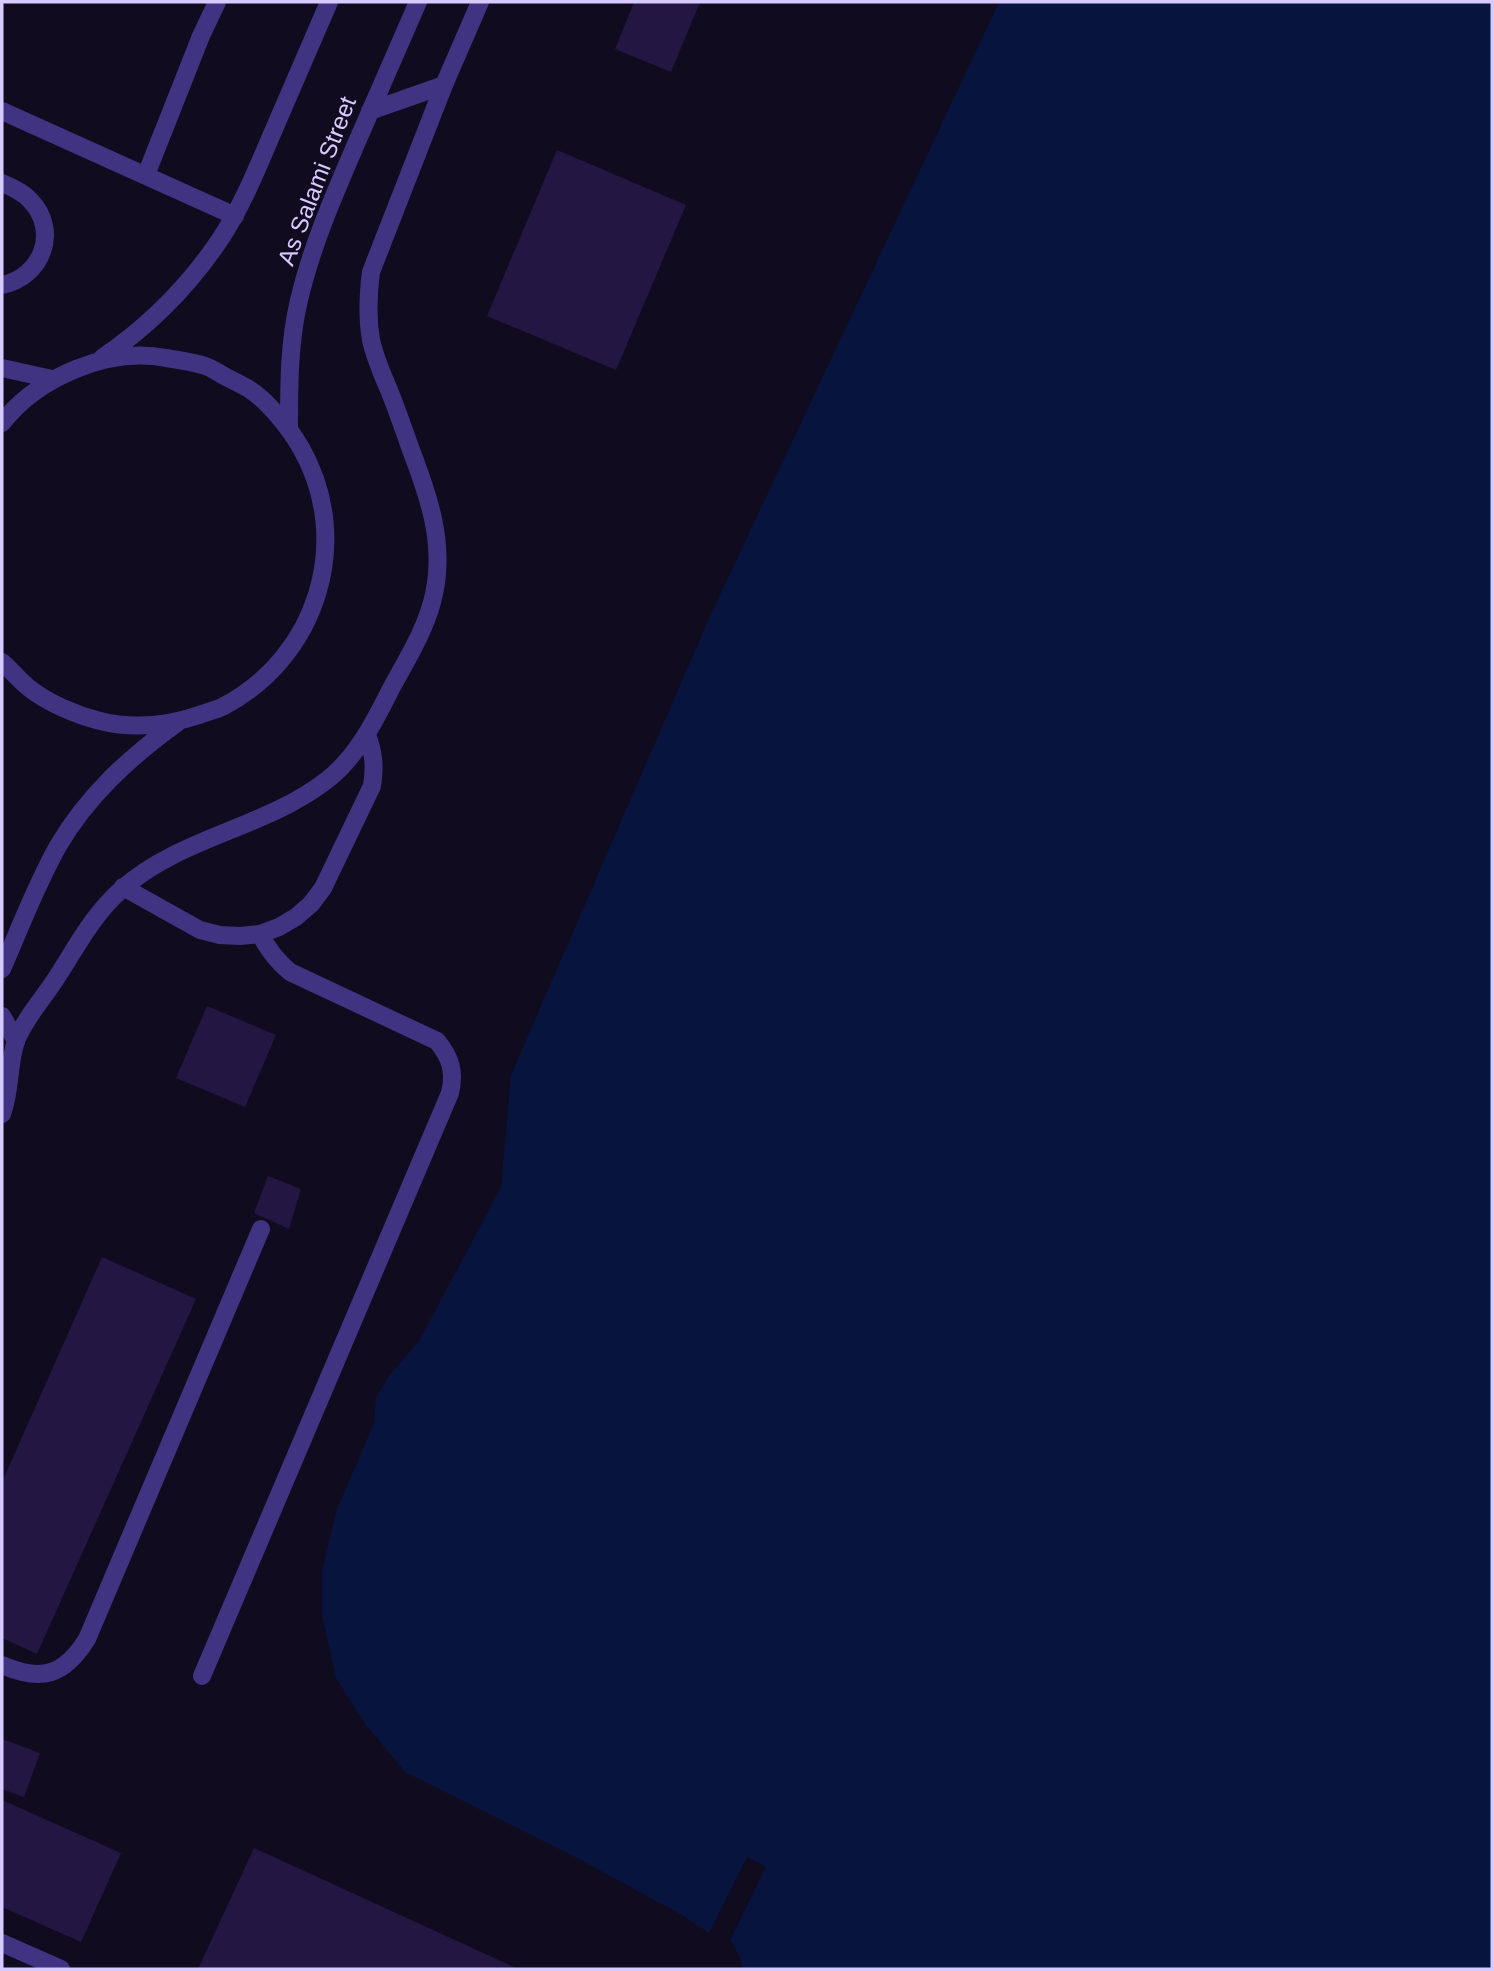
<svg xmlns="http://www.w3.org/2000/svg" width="1494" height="1971" viewBox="0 0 1494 1971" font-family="Arial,sans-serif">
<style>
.water{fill:#06143e}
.pier{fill:#110b20}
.building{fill:#241642}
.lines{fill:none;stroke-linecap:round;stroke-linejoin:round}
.service{stroke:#403382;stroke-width:18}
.tertiary{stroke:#403382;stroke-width:18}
.labels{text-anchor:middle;stroke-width:6;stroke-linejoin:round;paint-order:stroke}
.street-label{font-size:24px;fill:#d7caff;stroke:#110b20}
</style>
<rect width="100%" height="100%" fill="#110b20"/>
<!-- water -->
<path class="water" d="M999,2H1492V1969H743L740,1957L730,1940L709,1933L680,1914L577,1858L405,1772L366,1725L336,1678L322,1616V1571L337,1509L374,1423L376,1398L388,1377L419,1341L501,1187L511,1075L710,616Z"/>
<!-- pier -->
<path class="pier" d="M747,1857L766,1867L730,1940L709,1933Z"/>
<!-- building -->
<path class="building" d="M634,2H700L671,72L615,49Z
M557,150L686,205L616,370L487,316Z
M207,1006L276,1035L245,1107L176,1078Z
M268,1176L301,1189L289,1229L254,1213Z
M102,1257L196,1299L37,1654L2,1638V1482Z
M2,1739L40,1753L24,1797L2,1789Z
M2,1800L121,1853L81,1942L2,1907Z
M254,1848L518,1969H198Z"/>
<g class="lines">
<!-- service -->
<path class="service" d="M2,111L235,216
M146,175L201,36L217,2
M2,183C12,187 23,192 30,200C60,231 42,277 2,285
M123,887L200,930L220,935L240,936L260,934L279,927L296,917L311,904L323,888L372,786C375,767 374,753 367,735
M2,1114C11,1090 8,1064 16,1041C24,1020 41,1001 53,983C75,950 92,915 122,889C180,837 266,828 327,780C358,756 375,720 393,685C409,656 427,627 434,594C445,543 429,497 411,450C404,430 397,410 389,390C382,374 375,358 371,340C367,317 368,295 371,272L444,85L480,2
M2,1665C41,1682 64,1676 87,1639L261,1229
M202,1676L450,1093C455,1072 451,1058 437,1041L290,972C277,961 268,950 260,934
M2,1943L61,1969"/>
<!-- tertiary -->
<path class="tertiary" d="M370,111L444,85
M102,358C149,326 189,286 221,238C242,206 257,169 272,134C291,90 310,46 329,2
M2,368L52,379
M2,423C38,377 108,347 166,358C178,360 191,362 202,365C211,367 218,373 226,377C234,381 242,385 249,389C269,402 290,429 301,448C354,541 317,657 224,706C216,710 207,712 199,715C167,726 133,729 100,721C76,715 48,703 29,688C19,680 11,670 2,662
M289,428C289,385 289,342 299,300C312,245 334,195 356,144C377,97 397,49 418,2
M2,969C20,928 36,885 58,846C88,795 130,757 177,723
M2,1016L16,1041"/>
</g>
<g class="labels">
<!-- street labels -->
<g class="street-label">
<text transform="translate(317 181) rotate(-69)" y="8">As Salami Street</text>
</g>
</g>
<!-- border -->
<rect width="1494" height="1971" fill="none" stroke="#d7caff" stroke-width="7"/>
</svg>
